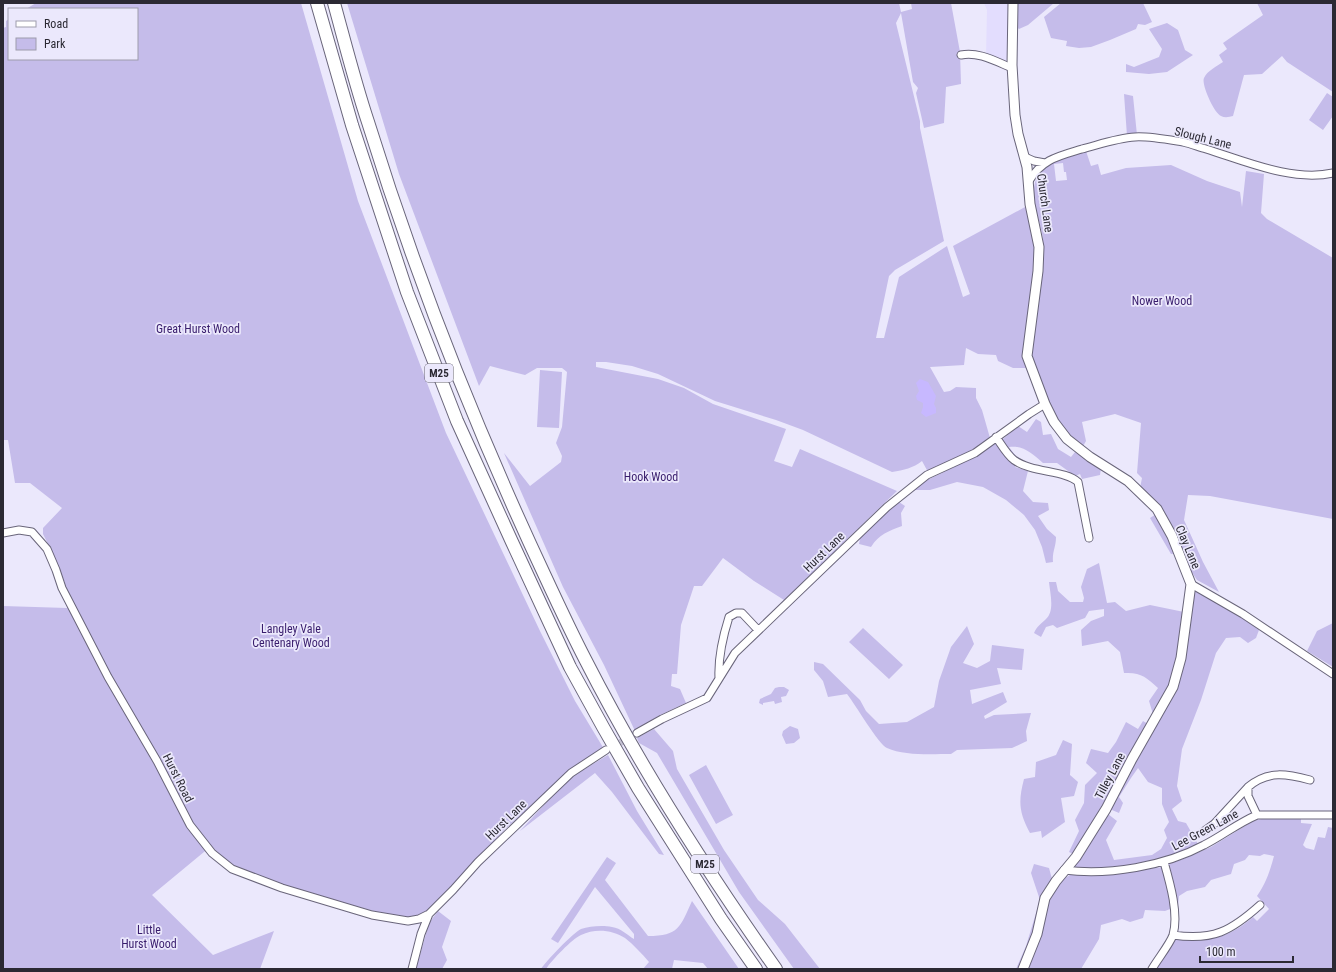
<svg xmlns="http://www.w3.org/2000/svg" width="1336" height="972" viewBox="0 0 1336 972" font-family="'Roboto Condensed',sans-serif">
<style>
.built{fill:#e3ddfe}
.green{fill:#c5bcea;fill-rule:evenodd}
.water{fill:#c7b8ff}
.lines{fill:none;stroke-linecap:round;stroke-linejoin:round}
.minor-tunnel{stroke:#c5c2d4;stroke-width:7;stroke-dasharray:7 3.5;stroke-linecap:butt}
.minor-casing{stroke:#69657a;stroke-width:9}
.tertiary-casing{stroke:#69657a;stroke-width:11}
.motorway-casing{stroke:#69657a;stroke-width:14}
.minor{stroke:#fff;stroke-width:7}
.tertiary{stroke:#fff;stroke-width:9}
.motorway{stroke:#fff;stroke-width:12}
.labels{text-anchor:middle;stroke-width:3.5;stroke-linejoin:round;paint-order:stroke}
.shield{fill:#ebe8fc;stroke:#65626f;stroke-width:1}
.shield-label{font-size:11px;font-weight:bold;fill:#2b2933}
.street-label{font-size:12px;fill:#2b2933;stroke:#ebe8fc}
.park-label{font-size:12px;fill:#381c6c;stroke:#ebe8fc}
</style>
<rect width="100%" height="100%" fill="#ebe8fc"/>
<!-- built -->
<path class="built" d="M984,3H1010V65L986,56L987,10Z"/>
<!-- green -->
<path class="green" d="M36,3H301L358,201L446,433L540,631L575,701L604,749L575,766L504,830L480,857L425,913L410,919L391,916L277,884L241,870L218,855L210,847L152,895L213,955L274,931L260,969H3V606L67,608L65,583L52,552L43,534V528L62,508L30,483H15L8,440H3V28L6,27V21L9,19V59H137V9H26Z
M347,3H899L901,12L912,9L911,3H951L960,52L961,84L946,87L944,123L924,128L916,93L918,88L913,82L901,13L896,23L920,121V128L944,241L895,270L889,276L876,338H884L899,277L947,246L963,297L970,294L953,246L1025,207L1033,231L1035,251L1029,311C1035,287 1045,264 1043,239C1041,225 1035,211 1034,197C1031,163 1061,160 1086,151L1091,166L1098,164L1101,175L1126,168L1171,165L1207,181L1240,192L1242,207L1246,171L1264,174L1261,213L1267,219L1333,258V519L1210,496L1188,495L1184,520L1203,562L1219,592L1197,580L1189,568L1183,553L1171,554L1150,518L1161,511L1140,488L1142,478L1137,473L1141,423L1115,414L1082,422L1086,441L1082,448L1067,434L1046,400L1035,368H1013L998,361L996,355L978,354L966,348L964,365L930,367L944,392L950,391L956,387L976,388V398L982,410L990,438L971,451L928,472L922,461C913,468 904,470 892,472L803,430L776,420L715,401L658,374L632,366L606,362H596V367L658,379L684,388L713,404L786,429L774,461L792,467L800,449L897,491L784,600L754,581L723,558L702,586H694L681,625L677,674H672L671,686L680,689L686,703L660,715L635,731L604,665L563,587L504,453L530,486L561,462L562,456L556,443L562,427L567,372L562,368H537L525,375L490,366L479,386L399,174ZM1063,163L1064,172H1066L1067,180L1056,181L1054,164Z
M1016,3H1054L1028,25L1019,29L1016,26Z
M1061,3H1143L1152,22L1145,25L1138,24L1136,29L1110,40L1091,47L1079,48L1066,46L1067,41L1051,38L1044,17Z
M1257,3H1333V92L1287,62L1282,56L1262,74L1244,75L1233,116C1229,117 1225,118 1221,116C1214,113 1201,84 1204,78C1207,71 1217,66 1223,62L1219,55L1227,49L1223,43L1263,15Z
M1167,23L1178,30L1185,50L1193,55L1167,72L1149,74L1126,72V64L1134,67L1159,57L1162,49L1149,29Z
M1327,93L1333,97V116L1323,130L1309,120Z
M1124,94L1133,96L1137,135L1127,136Z
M540,370L562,372L559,428L537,427Z
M1036,419L1041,422L1043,435L1051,434L1058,449L1071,457L1075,452L1101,468L1100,475L1082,479L1080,474L1075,476L1057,463H1043C1032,454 1024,445 1009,447L1015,455V467L1028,471L1023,491L1033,502L1048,503L1049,510L1038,516L1047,529L1056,537C1056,547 1052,552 1053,562L1046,563L1042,547L1035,530L1024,515L1006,500L983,487L957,482L930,490H914L925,481L942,473L979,453L990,444L1003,439L1018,426L1027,432Z
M899,502L905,506L901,513L902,526C889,531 879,534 871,547L859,544L860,538L891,508Z
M1099,563L1107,603L1115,602L1126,611L1150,605L1184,612L1178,656L1171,683L1153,714L1149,701L1158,688C1146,677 1141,672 1124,673L1120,652L1108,641L1082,646L1081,630L1091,621L1104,616V609L1089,611L1085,618L1057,628L1053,625L1046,627L1041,637L1034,633C1037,626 1041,624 1046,619C1055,611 1050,593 1049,582H1056L1058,591L1070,602H1083L1084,598L1081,587L1087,569Z
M1197,591L1228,608L1259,630L1256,638L1248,643L1240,637L1226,638L1216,653L1201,700L1182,749L1177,786L1182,801L1172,809L1178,821L1186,823L1198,844L1154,866L1158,868L1183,859L1211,847L1253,821L1270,817H1301V823L1312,824L1303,845L1306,848L1314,850L1318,837L1325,838L1328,827L1333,828V969H1156L1173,940C1178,939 1182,940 1186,940C1214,941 1231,936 1253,917L1257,921L1269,909L1257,896C1266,883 1270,871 1274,856L1264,854L1260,856L1249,855L1245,860L1234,864L1231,874L1211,880L1205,887L1187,891L1179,896L1178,906L1165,911L1145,910L1143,918L1130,922L1122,919L1101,925L1099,939L1081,969H1016L1026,946L1040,900L1031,873L1034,864L1049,868L1052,879L1057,883L1070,875H1076L1072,864L1108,814L1117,821L1106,840L1114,860L1152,855L1161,849L1167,838L1164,830L1169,822L1162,804V788L1148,782L1138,768L1131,778L1119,797L1123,803L1119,813L1112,810L1111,805L1177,688L1193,594Z
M1333,623V667L1307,651L1317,631Z
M967,626L974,644L963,663L977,668L990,661L992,645L1024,649L1022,670L997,668L1001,684L970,690L972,704L1003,692L1007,702L984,716L985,719L994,715L1031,713L1026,731L1027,741L1012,748L957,750L951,754C932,754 904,756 887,748C879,745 855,704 847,694L828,697L823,681L814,670V662L823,664L860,700L866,711L879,724L907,722L934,707L939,681L951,647Z
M863,628L903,665L889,679L849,642Z
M779,687H784L789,690L786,696L781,697L782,702L775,704L774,701L763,703V705L759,703L760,699L771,694L775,688Z
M1143,721L1148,724L1096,816L1073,854L1069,852L1079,831L1075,820L1084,803L1085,785L1097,773L1086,763L1091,749L1108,753L1116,742L1126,722L1138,729Z
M790,726L798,729L800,738L794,743L786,744L782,735L783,731Z
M654,729L673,751L677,769L724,850L758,900L785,924L820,969H794L739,892L657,753L639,743L637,738Z
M1063,740L1072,744L1070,775L1078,782L1074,796L1061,798L1065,822L1042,838L1041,831L1030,833C1019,812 1018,802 1024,779L1035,777L1036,762L1056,755Z
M608,755L637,811L664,855L659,854L612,792L595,773L520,831L568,779Z
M706,765L733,815L716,824L689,775Z
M607,857L616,863L605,880L648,936C679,936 680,927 692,901L739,969H708L703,963L674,960L672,969H643L649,962C642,954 634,945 625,938C613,930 595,928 581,935C572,939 552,960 546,969H541C546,961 573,933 581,929C590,926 603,925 612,927C621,928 627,935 634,939V934L595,887L558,943L551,939Z
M438,911L451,921L442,947L447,960L442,969H416L429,923Z"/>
<!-- water -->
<path class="water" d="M920,379L928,382L936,396L934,404L936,408V413L926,417L921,413L923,407V403L917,400L916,396L919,391L916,383Z"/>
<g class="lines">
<!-- minor-tunnel -->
<path class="minor-tunnel" d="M611,748L637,733"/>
<!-- minor casing -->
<g class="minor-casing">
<path id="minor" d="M961,55C978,51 997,62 1012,68
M1025,157L1034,161L1045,163
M1029,181C1042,159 1059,156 1082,149C1098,145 1117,138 1135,137C1148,136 1170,140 1183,142C1191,144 1199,147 1206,149C1245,161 1292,182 1333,173
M996,437C1001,444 1007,455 1014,460C1032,473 1065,470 1078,482L1089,538
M3,533L19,530L32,532L47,549L56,570L62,588L108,677L157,761L190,825L212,853L232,869L282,888L372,915L408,921L419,919L429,914L453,890L478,862L571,773L606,750
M1191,584L1243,614L1333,674
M719,678C718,658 723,636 729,617L736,613H742L758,630
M637,733L662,719L707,698L735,653L887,507L927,475L975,453L1029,414L1045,404
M1257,815L1248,796V787C1268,770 1287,774 1310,780
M1203,832L1214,824L1248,787
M1064,870C1108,876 1165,866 1204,845C1222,836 1238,823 1257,815H1333
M1173,935C1213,941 1231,931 1260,905
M412,969L421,934L429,914
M1152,969C1157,960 1170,944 1173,935C1179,914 1170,883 1164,862"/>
</g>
<!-- tertiary casing -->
<g class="tertiary-casing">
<path id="tertiary" d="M1013,3L1012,65L1015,115L1018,134L1027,167L1030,204L1039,247L1038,271L1027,356L1045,404L1054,422L1067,439L1090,457L1128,481L1157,509L1172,536L1191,584L1181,658L1173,687L1132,759L1106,809L1076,857L1056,881L1045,898L1037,934L1023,969"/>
</g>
<!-- motorway casing -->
<g class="motorway-casing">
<path id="motorway" d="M317,3L352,125L407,292L457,421L512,542L570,667L603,727L638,788L721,919L756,969
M334,3C345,43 355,83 368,122C416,277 476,429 545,576C558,604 571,632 585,659C640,767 706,870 776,969"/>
</g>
<!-- minor -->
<use href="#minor" class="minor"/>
<!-- tertiary -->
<use href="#tertiary" class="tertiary"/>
<!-- motorway -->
<use href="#motorway" class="motorway"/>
</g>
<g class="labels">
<!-- shield labels -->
<g class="shield">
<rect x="425" y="364" width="28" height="18" rx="3"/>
<rect x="691" y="855" width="28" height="18" rx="3"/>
</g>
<g class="shield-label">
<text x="439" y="377">M25</text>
<text x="705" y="868">M25</text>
</g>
<!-- street labels -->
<g class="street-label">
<text transform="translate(1203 138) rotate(14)" y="4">Slough Lane</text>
<text transform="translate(1045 203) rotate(82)" y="4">Church Lane</text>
<text transform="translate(1188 547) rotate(67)" y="4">Clay Lane</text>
<text transform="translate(824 552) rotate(-44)" y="4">Hurst Lane</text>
<text transform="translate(1110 776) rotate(-62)" y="4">Tilley Lane</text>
<text transform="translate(178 778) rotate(63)" y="4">Hurst Road</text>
<text transform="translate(506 820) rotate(-44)" y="4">Hurst Lane</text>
<text transform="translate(1205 830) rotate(-28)" y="4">Lee Green Lane</text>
</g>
<!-- park labels -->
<g class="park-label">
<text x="1162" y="305">Nower Wood</text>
<text x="198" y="333">Great Hurst Wood</text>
<text x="651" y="481">Hook Wood</text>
<text x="291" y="633">Langley Vale<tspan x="291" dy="14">Centenary Wood</tspan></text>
<text x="149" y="934">Little<tspan x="149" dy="14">Hurst Wood</tspan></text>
</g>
</g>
<!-- border -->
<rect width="1336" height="972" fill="none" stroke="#2b2933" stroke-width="8"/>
<!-- legend -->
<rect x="8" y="8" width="130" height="52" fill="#ebe8fc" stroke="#9e9cac"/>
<rect x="16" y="21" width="20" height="6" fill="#ffffff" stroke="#9e9cac"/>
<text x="44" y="28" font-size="12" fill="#2b2933">Road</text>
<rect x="16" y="38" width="20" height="12" fill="#c5bcea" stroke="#9e9cac"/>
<text x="44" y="48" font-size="12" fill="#2b2933">Park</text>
<!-- scale -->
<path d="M1200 956v6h93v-6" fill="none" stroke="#2b2933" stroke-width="2"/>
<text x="1206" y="956" font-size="12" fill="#2b2933" stroke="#ebe8fc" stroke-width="3" paint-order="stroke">100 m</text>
</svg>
